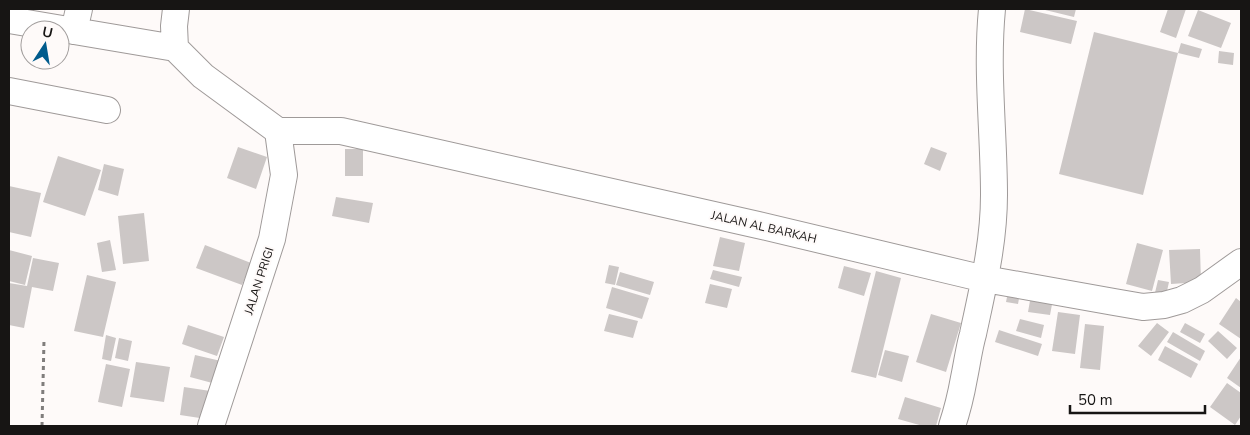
<svg xmlns="http://www.w3.org/2000/svg" width="1250" height="435" viewBox="0 0 1250 435" font-family="'Nunito Sans',sans-serif">
<style>
.building{fill:#ccc7c6}
.lines{fill:none;stroke-linecap:round;stroke-linejoin:round}
.minor-casing{stroke:#9f9a99;stroke-width:28}
.path{stroke:#807d7c;stroke-width:3;stroke-dasharray:4 4;stroke-linecap:butt}
.minor{stroke:#fff;stroke-width:26}
.labels{text-anchor:middle;stroke-width:4;stroke-linejoin:round;paint-order:stroke}
.street-label{font-size:12px;fill:#171514;stroke:#fefaf9}
</style>
<rect width="100%" height="100%" fill="#fefaf9"/>
<!-- building -->
<path class="building" d="M1025,9L1077,21L1071,44L1020,32Z
M1041,9H1076L1074,17Z
M1168,9H1186L1176,38L1160,32Z
M1198,10L1231,23L1221,48L1188,36Z
M1094,32L1178,53L1181,43L1202,49L1199,58L1178,53L1143,195L1059,174Z
M1219,51L1234,53L1233,65L1218,63Z
M238,147L267,157L256,189L227,178Z
M931,147L947,153L940,171L924,164Z
M345,149H363V176H345Z
M58,156L101,170L85,216L43,202Z
M104,164L124,169L118,196L98,190Z
M9,186L41,193L31,237L9,232Z
M336,197L373,203L369,223L332,216Z
M144,213L149,261L123,264L118,216Z
M720,237L745,243L739,271L713,266Z
M110,240L116,270L102,272L97,243Z
M1137,243L1163,250L1152,291L1126,284Z
M205,245L251,263L242,285L196,268Z
M1200,249L1201,282L1171,284L1169,250Z
M9,250L32,256L25,285L9,281Z
M33,258L59,263L53,291L32,287L24,328L9,325V283L27,286Z
M609,265L619,267L615,285L605,283Z
M844,266L871,273L864,296L838,288Z
M713,270L742,277L739,287L710,279Z
M876,271L901,278L876,378L851,372Z
M620,272L654,282L650,295L616,285Z
M87,275L116,282L103,337L74,331Z
M1158,280L1169,282L1165,300L1154,297Z
M710,284L732,289L727,308L705,303Z
M612,287L649,298L642,319L606,308Z
M1008,292L1020,293L1018,304L1006,302Z
M1031,295L1053,299L1050,315L1028,312Z
M1236,298L1241,302V339L1219,324Z
M1058,312L1080,315L1075,354L1052,351Z
M609,314L638,321L633,338L604,331Z
M931,314L961,323L946,372L916,362Z
M1020,319L1044,325L1041,338L1016,331Z
M1157,323L1169,332L1151,356L1138,346Z
M1185,323L1205,334L1200,343L1180,332Z
M1085,324L1104,326L1100,370L1080,368Z
M188,325L224,337L217,356L182,344Z
M999,330L1042,344L1038,356L995,342Z
M1218,331L1237,348L1227,359L1208,341Z
M1173,332L1205,351L1200,361L1167,342Z
M106,335L116,338L111,361L102,359Z
M119,338L132,341L128,361L115,358Z
M1165,346L1198,364L1191,378L1158,360Z
M885,350L909,356L902,382L878,375Z
M195,355L221,361L216,384L190,377Z
M1241,357V388L1227,378Z
M136,362L170,367L164,402L130,397Z
M106,364L130,369L122,407L98,402Z
M1227,383L1241,393V416L1235,425L1210,407Z
M184,387L217,392L213,420L180,415Z
M905,397L941,408L936,426H923L898,419Z"/>
<g class="lines">
<!-- minor casing -->
<g class="minor-casing">
<path id="minor" d="M176,9L174,26L175,48L203,76L278,131
M9,20L175,48
M74,31L79,9
M9,91L107,110
M278,131H341L758,225L985,279L1114,302L1143,307L1164,305L1182,300L1202,290L1241,262
M211,426L272,239L284,175L278,131
M952,426C957,411 961,395 964,378C967,364 969,348 973,334C983,287 994,243 994,195C994,133 986,71 992,9"/>
</g>
<!-- path -->
<path class="path" d="M42,426L44,340"/>
<!-- minor -->
<use href="#minor" class="minor"/>
</g>
<g class="labels">
<!-- street labels -->
<g class="street-label">
<text transform="translate(764 227) rotate(13)" y="4">JALAN AL BARKAH</text>
<text transform="translate(259 281) rotate(-72)" y="4">JALAN PRIGI</text>
</g>
</g>
<!-- border -->
<rect width="1250" height="435" fill="none" stroke="#171514" stroke-width="20"/>
<!-- north arrow -->
<g transform="translate(45 45) rotate(12)"><circle r="24" fill="#fefaf9" stroke="#a29e9d"/>
<path d="M0-4L9 19L0 12L-9 19Z" fill="#015c8d"/>
<text y="-8" font-size="14" font-weight="bold" text-anchor="middle" fill="#171514">U</text>
</g>
<!-- scale -->
<path d="M1070 405v8h135v-8" fill="none" stroke="#171514" stroke-width="2.5"/>
<text x="1078" y="405" font-size="15" fill="#171514" stroke="#fefaf9" stroke-width="4" paint-order="stroke">50 m</text>
</svg>
